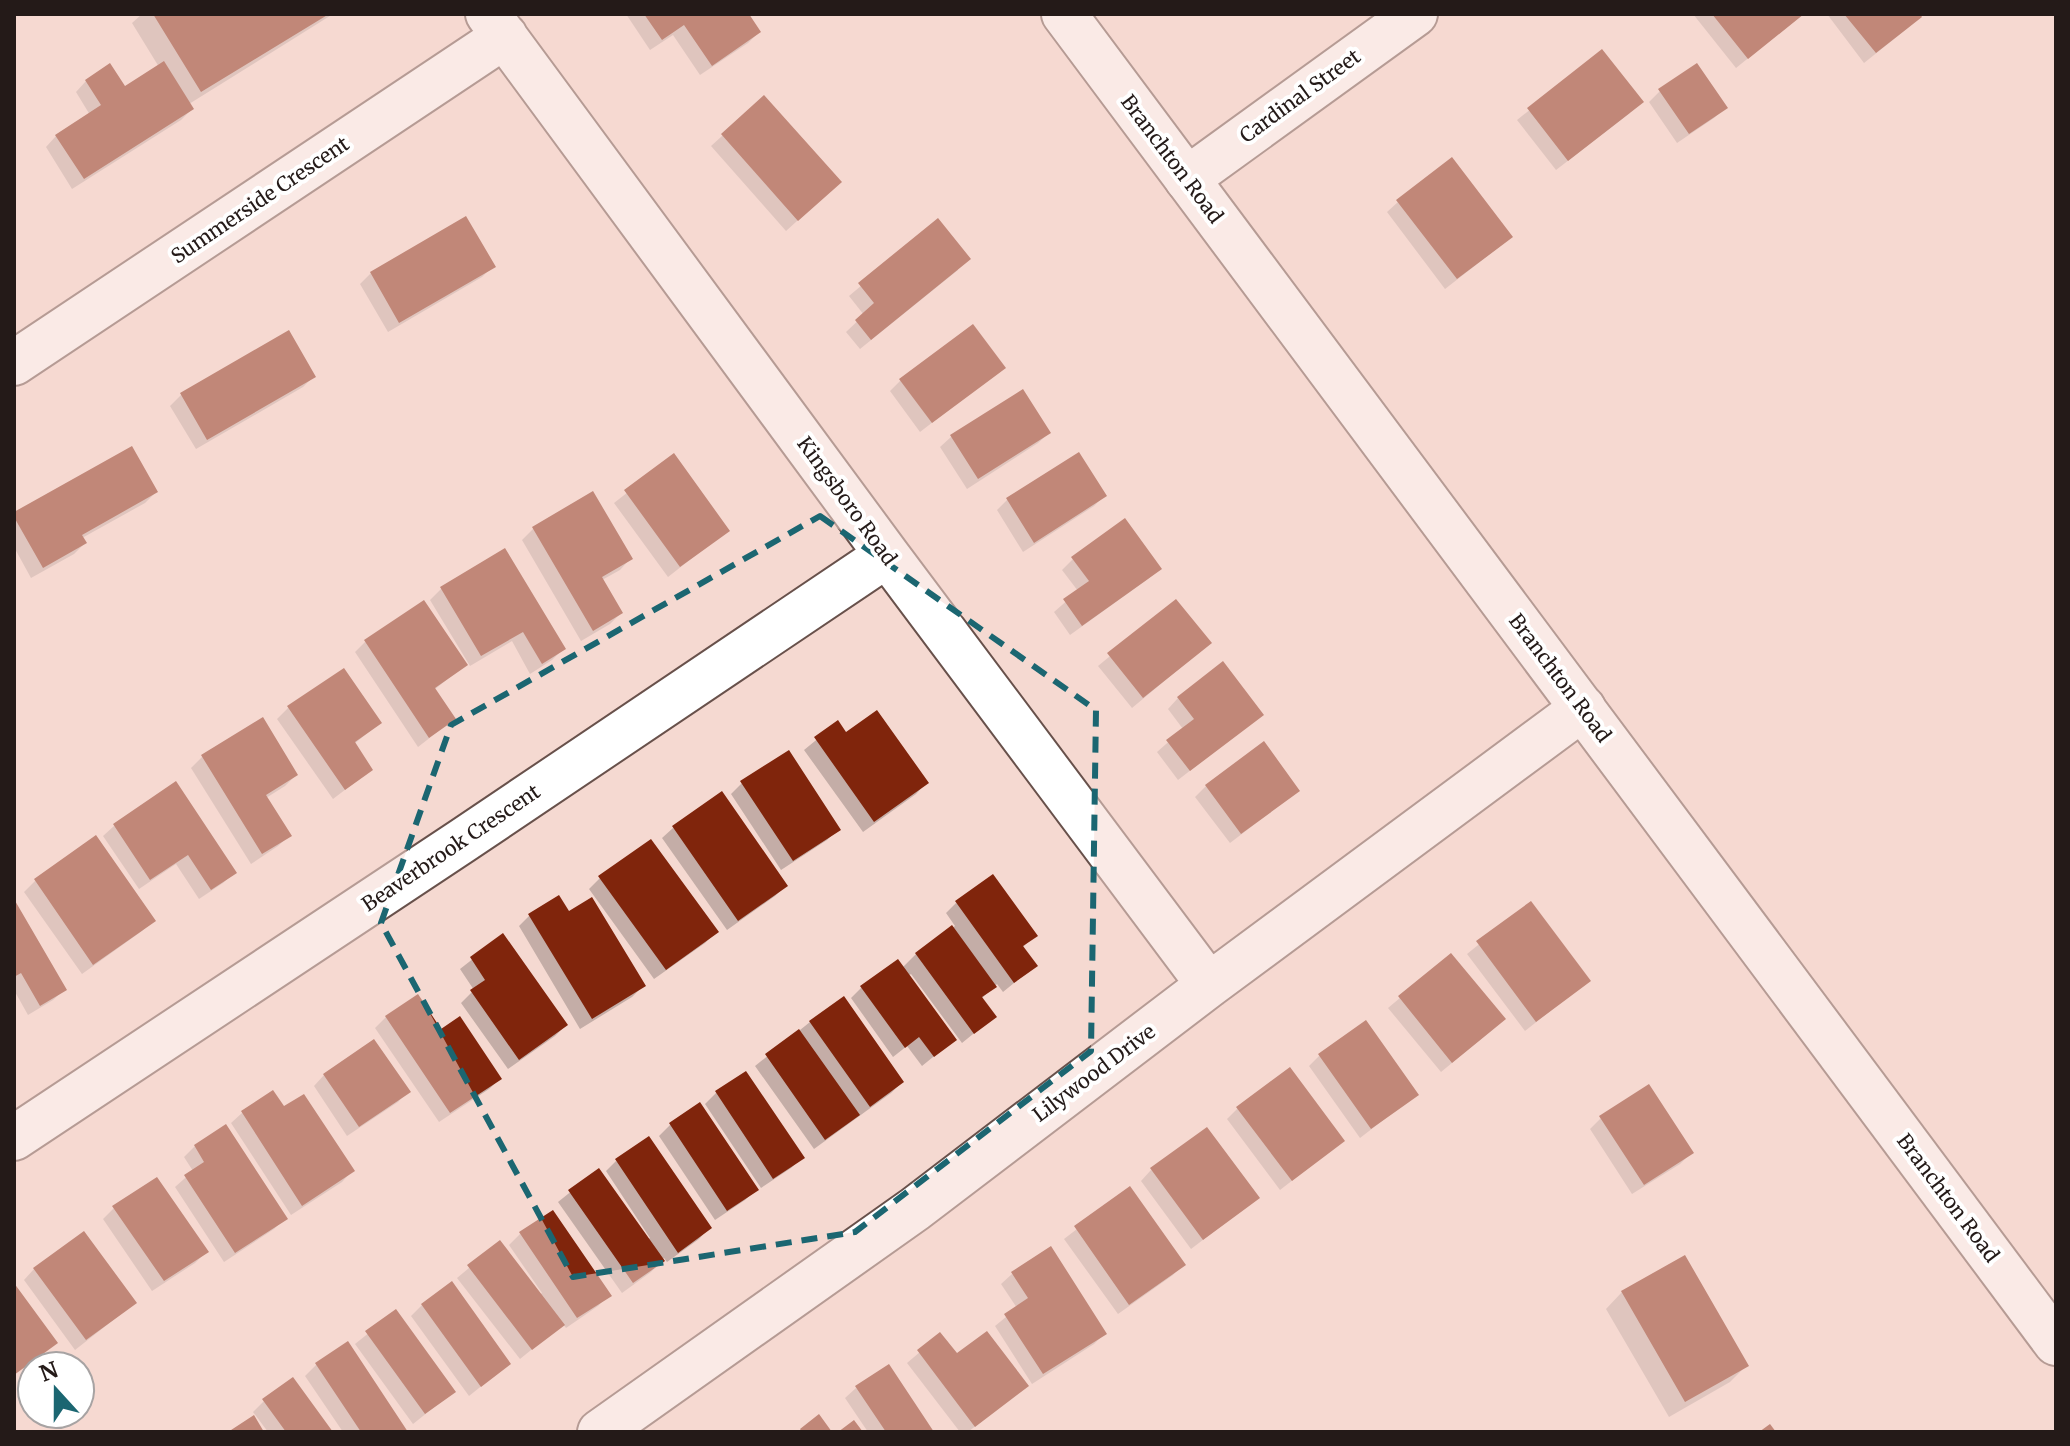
<svg xmlns="http://www.w3.org/2000/svg" width="2070" height="1446" viewBox="0 0 2070 1446" font-family="Merriweather,serif">
<style>
.shadow{fill:#0003}
.building{fill:#80250c}
.lines{fill:none;stroke-linecap:round;stroke-linejoin:round}
.street-casing{stroke:#68514b;stroke-width:48}
.secondary-casing{stroke:#68514b;stroke-width:48}
.street{stroke:#fff;stroke-width:44}
.secondary{stroke:#fff;stroke-width:44}
.marked{fill:none;stroke:#1b6671;stroke-width:6;stroke-dasharray:16 10;stroke-linejoin:round}
.labels{text-anchor:middle;stroke-width:8;stroke-linejoin:round;paint-order:stroke}
.street-label{font-size:20px;fill:#241a18;stroke:#fff}
</style>
<rect width="100%" height="100%" fill="#f5d9d1"/>
<!-- shadow -->
<path class="shadow" d="M142,14H333L189,104L192,109L181,120L72,189L46,147L56,136L90,115L76,92L86,81L124,89L159,67L132,23Z
M626,14H746L759,32L748,43L700,75L673,35L650,50Z
M1693,14H1803L1736,68Z
M1827,14H1917L1909,27L1864,63Z
M1602,52L1630,113L1556,170L1517,120Z
M1660,91L1725,108L1714,118L1677,143L1649,102Z
M764,98L828,193L786,231L711,146Z
M1398,202L1499,247L1445,289L1387,212Z
M938,221L958,270L860,349L846,332L864,315L849,296Z
M493,266L482,277L388,332L360,284L371,273Z
M1003,368L920,432L890,391L901,380Z
M313,377L303,387L196,449L170,406L181,395Z
M1049,433L1038,443L967,489L940,447L951,437Z
M674,456L728,530L668,577L614,503Z
M156,492L145,503L82,538L85,543L74,554L31,578L14,547V515Z
M592,494L630,559L620,570L602,580L621,613L610,624L581,641L522,540L533,529Z
M1104,496L1094,506L1023,552L997,510L1007,500Z
M504,551L563,649L552,660L530,674L512,641L470,666L430,600L441,589Z
M1073,559L1159,569L1148,579L1070,635L1054,612L1078,591L1062,570Z
M1176,602L1210,643L1132,708L1098,666Z
M365,642L465,665L434,690L454,719L418,747L355,652Z
M344,670L380,723L354,744L371,770L333,799L277,719L288,708Z
M1178,698L1262,715L1178,780L1157,752L1183,729L1168,709Z
M837,723L846,735L926,783L916,794L863,832L804,750Z
M202,757L296,775L285,786L266,798L289,836L278,846L251,864L191,768Z
M742,783L838,829L827,840L781,870L731,794Z
M1206,786L1298,791L1230,843L1195,797Z
M114,826L234,873L223,883L199,899L176,864L139,889L103,836Z
M673,828L786,885L775,896L727,930L662,838Z
M95,838L153,920L142,931L82,974L24,892L35,881Z
M600,878L716,932L705,943L654,979L589,889Z
M14,903L64,990L53,1000L28,1015L14,990Z
M956,903L1035,935L1022,948L1035,966L1003,992L997,984L981,999L994,1017L962,1043L911,974L908,976L954,1040L922,1066L907,1046L893,1057L851,998L861,988L902,968L916,954L955,926L946,913Z
M1530,903L1588,981L1525,1031L1467,954Z
M568,914L643,986L632,997L580,1029L519,926L530,915Z
M502,936L566,1025L555,1036L508,1069L461,1003L474,990L460,969Z
M1451,955L1492,1030L1441,1072L1388,1008Z
M386,1017L441,1032L500,1079L489,1089L439,1122L375,1028Z
M810,1022L902,1082L891,1093L814,1149L755,1066Z
M1320,1055L1417,1094L1360,1138L1309,1066Z
M746,1073L802,1158L791,1168L761,1188L705,1104L716,1093Z
M324,1075L408,1091L398,1102L347,1136L314,1086Z
M272,1093L283,1109L352,1171L342,1182L291,1215L231,1123L242,1113Z
M700,1105L756,1190L745,1200L715,1220L659,1136L670,1125Z
M1238,1108L1343,1141L1280,1190L1227,1119Z
M1601,1118L1691,1153L1680,1164L1632,1194L1590,1129Z
M195,1146L285,1218L274,1229L224,1262L175,1187L193,1171L184,1157Z
M616,1161L709,1228L699,1239L667,1262L664,1258L651,1272L622,1293L558,1202L598,1170L647,1240L650,1238L606,1171Z
M1151,1170L1258,1198L1191,1249L1141,1181Z
M1129,1189L1183,1264L1173,1275L1118,1314L1064,1239Z
M114,1208L206,1252L195,1263L152,1291L103,1219Z
M553,1213L609,1295L598,1306L566,1328L563,1324L520,1359L457,1278L499,1243L539,1295L542,1293L509,1245L520,1234Z
M34,1269L135,1303L75,1350L24,1280Z
M1012,1274L1105,1333L1094,1344L1032,1384L995,1326L1017,1308L1001,1284Z
M1622,1292L1746,1366L1730,1382L1669,1417L1606,1309Z
M422,1305L509,1364L469,1396L411,1316Z
M395,1312L453,1392L413,1424L355,1344Z
M940,1335L956,1356L1026,1386L968,1432H960L907,1363Z
M347,1344L406,1432H343L305,1376L316,1365Z
M856,1388L932,1432H868L845,1398Z
M264,1401L330,1432H268L253,1412Z"/>
<!-- building -->
<path class="building" d="M153,14H329L201,92Z
M644,14H749L761,32L712,66L684,25L662,40Z
M1712,14H1804L1748,59Z
M1844,14H1920L1922,17L1876,53Z
M1602,49L1644,102L1568,161L1527,108Z
M164,61L194,109L84,179L55,135L101,105L85,80L110,63L125,86Z
M1697,63L1728,108L1689,134L1658,89Z
M764,95L842,182L798,221L721,134Z
M1452,157L1513,237L1457,279L1396,200Z
M466,216L496,267L399,323L370,272Z
M938,218L971,259L871,340L855,320L874,303L858,283Z
M973,324L1006,368L932,423L899,379Z
M289,330L316,377L207,440L180,393Z
M1023,389L1051,433L978,479L950,435Z
M132,446L158,492L82,535L87,543L43,568L14,517V512Z
M1079,452L1107,496L1034,543L1006,498Z
M674,453L730,531L680,567L624,490Z
M593,491L633,559L602,577L623,613L593,631L532,527Z
M1125,518L1162,569L1082,626L1063,599L1089,581L1071,557Z
M505,548L566,649L542,664L523,632L481,656L440,587Z
M1176,599L1212,643L1143,698L1107,653Z
M424,600L468,665L435,688L456,719L429,738L364,640Z
M1223,661L1264,715L1190,771L1166,740L1194,719L1177,697Z
M344,668L382,723L355,742L373,770L345,790L287,706Z
M877,710L929,783L874,822L814,737L838,720L846,732Z
M263,717L298,775L266,795L292,836L262,854L201,755Z
M1264,741L1300,791L1241,834L1205,785Z
M789,750L841,830L793,861L740,781Z
M176,781L237,873L211,890L188,855L150,880L113,824Z
M722,791L788,886L738,921L672,826Z
M96,835L156,921L93,965L34,879Z
M651,839L719,932L666,970L598,876Z
M993,874L1038,936L1023,946L1038,966L1014,983L955,901Z
M559,895L569,911L592,897L646,986L592,1019L528,914Z
M14,899L67,990L40,1006L21,973L14,977Z
M1531,901L1591,981L1536,1022L1476,941Z
M952,925L997,987L982,997L997,1017L974,1034L915,953Z
M503,933L568,1025L519,1060L470,990L485,980L470,957Z
M1451,953L1506,1019L1452,1063L1398,996Z
M898,959L957,1040L934,1057L919,1037L905,1048L860,986Z
M418,994L441,1029L460,1016L502,1079L450,1113L385,1016Z
M844,996L904,1082L870,1107L809,1021Z
M1366,1020L1419,1095L1371,1129L1318,1054Z
M799,1029L860,1115L825,1140L765,1054Z
M374,1039L411,1092L359,1127L323,1074Z
M1290,1067L1345,1141L1292,1181L1236,1107Z
M746,1071L805,1158L773,1179L715,1091Z
M1649,1084L1694,1153L1644,1185L1599,1116Z
M273,1090L284,1106L304,1094L355,1171L302,1206L241,1111Z
M700,1102L759,1190L727,1211L669,1123Z
M226,1124L288,1219L235,1253L184,1175L204,1162L194,1145Z
M1207,1127L1260,1198L1203,1240L1150,1168Z
M649,1136L712,1228L678,1253L615,1159Z
M599,1168L665,1261L633,1283L568,1190Z
M157,1177L209,1252L164,1281L112,1206Z
M1130,1186L1186,1265L1129,1305L1074,1226Z
M553,1210L612,1296L577,1318L519,1232Z
M84,1231L137,1303L86,1340L33,1268Z
M500,1240L565,1325L532,1350L467,1265Z
M1051,1246L1107,1334L1043,1374L1004,1314L1028,1298L1011,1272Z
M1685,1255L1749,1366L1685,1402L1621,1291Z
M452,1281L511,1364L481,1387L421,1304Z
M14,1283L58,1343L14,1375Z
M396,1309L456,1392L425,1414L365,1331Z
M987,1331L1029,1386L975,1427L917,1350L940,1332L957,1353Z
M348,1341L408,1432H361L315,1363Z
M889,1364L934,1432H886L855,1386Z
M293,1377L333,1432H286L262,1399Z
M819,1414L832,1432H802L800,1429Z
M254,1415L264,1432H228Z
M854,1420L863,1432H838Z
M1770,1424L1776,1432H1759Z"/>
<g class="lines">
<!-- street casing -->
<g class="street-casing">
<path id="street" d="M488,14L887,555L1209,985
M1187,179L1415,14
M14,363L505,36
M14,1138L462,841L887,555
M600,1432L915,1209L1209,985L1583,708"/>
</g>
<!-- secondary casing -->
<g class="secondary-casing">
<path id="secondary" d="M1064,14L2056,1343"/>
</g>
<!-- street -->
<use href="#street" class="street"/>
<!-- secondary -->
<use href="#secondary" class="secondary"/>
</g>
<!-- marked area -->
<path d="M0 0H2070V1446H0ZM820,516L1096,710L1091,1051L855,1232L573,1277L381,923L451,725Z" fill="#f5d9d1" fill-opacity=".55" fill-rule="evenodd"/>
<path class="marked" d="M820,516L1096,710L1091,1051L855,1232L573,1277L381,923L451,725Z"/>
<g class="labels">
<!-- street labels -->
<g class="street-label">
<text transform="translate(1300 96) rotate(-36)" y="7">Cardinal Street</text>
<text transform="translate(1172 159) rotate(53)" y="7">Branchton Road</text>
<text transform="translate(260 200) rotate(-34)" y="7">Summerside Crescent</text>
<text transform="translate(847 501) rotate(54)" y="7">Kingsboro Road</text>
<text transform="translate(1560 678) rotate(53)" y="7">Branchton Road</text>
<text transform="translate(451 848) rotate(-34)" y="7">Beaverbrook Crescent</text>
<text transform="translate(1094 1073) rotate(-37)" y="7">Lilywood Drive</text>
<text transform="translate(1948 1198) rotate(53)" y="7">Branchton Road</text>
</g>
</g>
<!-- border -->
<rect width="2070" height="1446" fill="none" stroke="#241a18" stroke-width="32"/>
<!-- north arrow -->
<g transform="translate(56 1390) rotate(339)"><circle r="38" fill="#ffffff" stroke="#a7a3a3" stroke-width="2"/>
<path d="M0-6L14 30L0 20L-14 30Z" fill="#1b6671"/>
<text y="-12" font-size="22" font-weight="bold" text-anchor="middle" fill="#241a18">N</text>
</g>
</svg>
